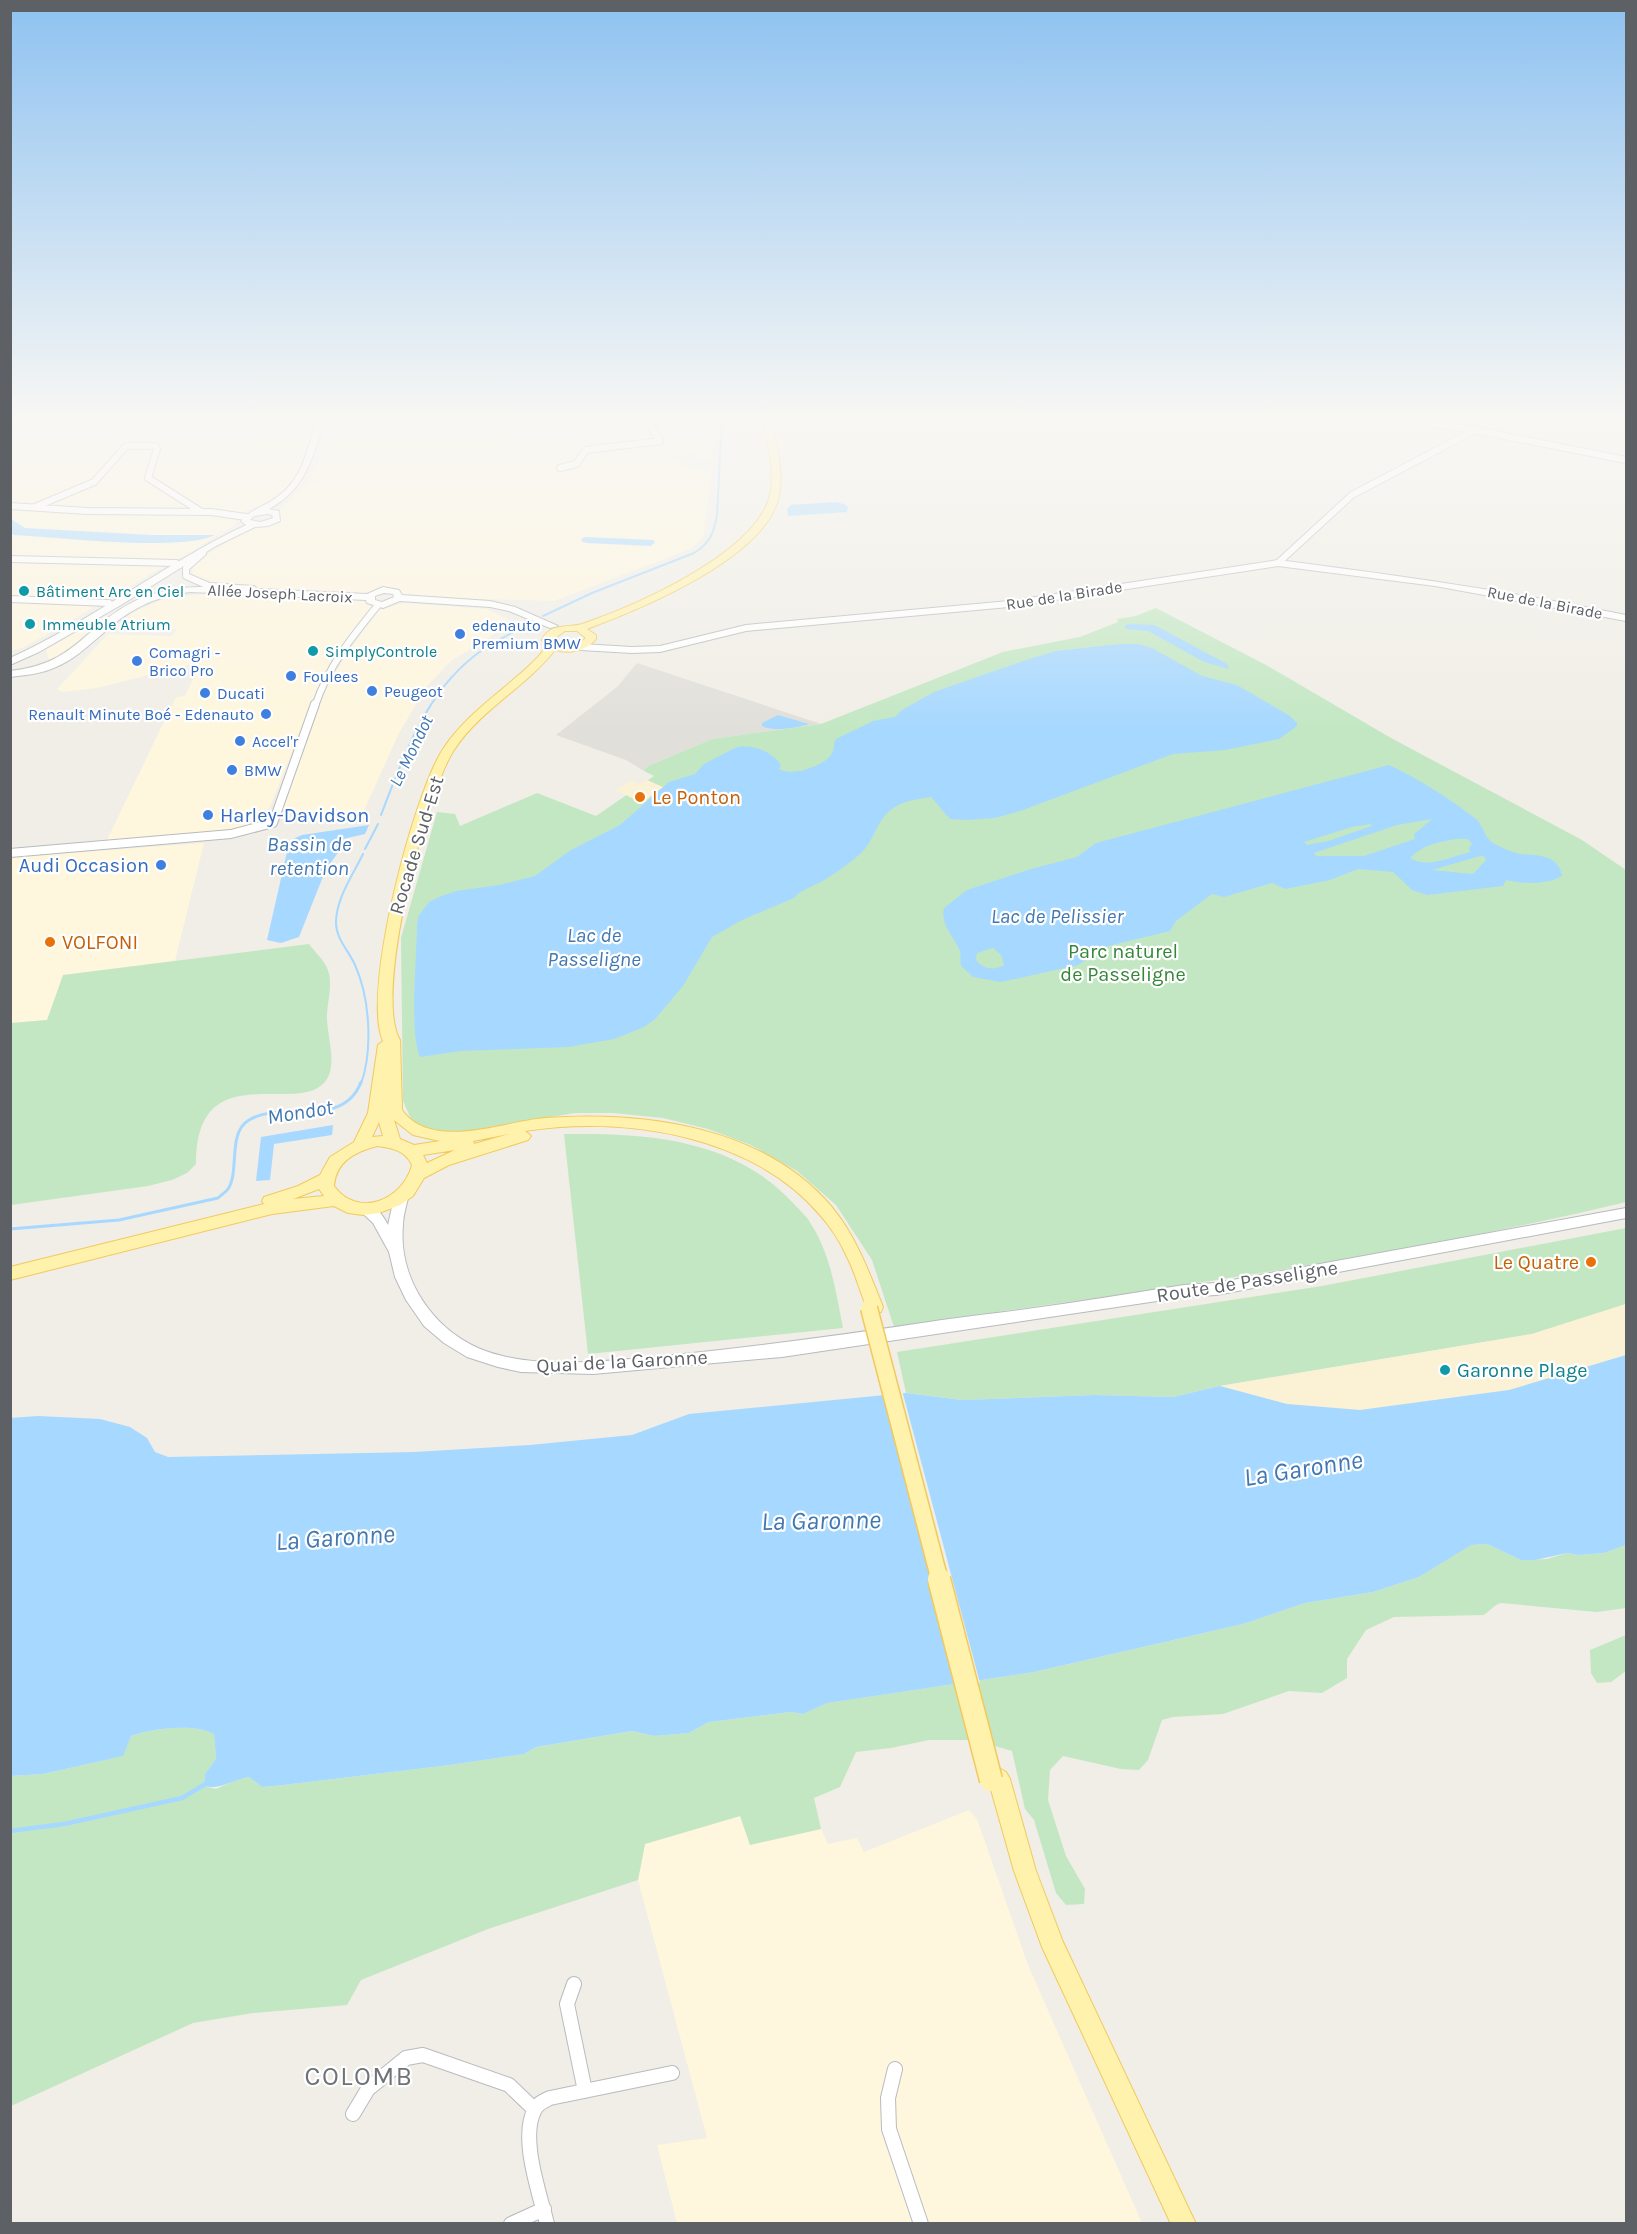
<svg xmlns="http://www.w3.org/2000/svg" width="1637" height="2234" viewBox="0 0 1637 2234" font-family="Karla,sans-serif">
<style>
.commercial{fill:#fef6dd}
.industrial{fill:#e1dfda}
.green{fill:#c3e7c3}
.sand{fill:#fbf2d6}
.water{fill:#a7d8ff;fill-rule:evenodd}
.pier{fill:#f0eee6}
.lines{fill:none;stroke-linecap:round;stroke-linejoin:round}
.stream-far2{stroke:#a7d8ff;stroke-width:2}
.stream-far1{stroke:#a7d8ff;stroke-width:3}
.stream{stroke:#a7d8ff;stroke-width:4.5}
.street-far2-casing{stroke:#b8bbbf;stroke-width:8}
.street-far1-casing{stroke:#b8bbbf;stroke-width:10}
.street-casing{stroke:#b8bbbf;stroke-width:16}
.secondary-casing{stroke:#b7babf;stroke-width:2}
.primary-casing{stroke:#f2c95d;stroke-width:2}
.street-far2{stroke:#fff;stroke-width:6}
.street-far1{stroke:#fff;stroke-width:8}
.street{stroke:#fff;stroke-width:14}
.secondary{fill:#fff;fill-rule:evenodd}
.primary{fill:#fff2ac;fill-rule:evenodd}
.primary-bridge-far1-casing{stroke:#f2c95d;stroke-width:19;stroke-linecap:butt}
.primary-bridge-casing{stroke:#f2c95d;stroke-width:25;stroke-linecap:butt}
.primary-bridge-far1{stroke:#fff2ac;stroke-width:16}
.primary-bridge{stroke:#fff2ac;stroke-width:22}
.culture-dot{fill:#0f9aa8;stroke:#fff;stroke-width:2}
.shop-dot{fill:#3f7fe0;stroke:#fff;stroke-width:2}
.food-dot{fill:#e8710a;stroke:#fff;stroke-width:2}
.labels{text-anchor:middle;stroke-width:4.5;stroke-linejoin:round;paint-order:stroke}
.far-culture-label{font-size:16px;fill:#0d838f;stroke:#fff;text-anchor:start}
.far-street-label{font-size:16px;fill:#5d6166;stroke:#fff}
.far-shop-label{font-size:16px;fill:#366cbe;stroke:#fff;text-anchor:start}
.far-water-label{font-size:18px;font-style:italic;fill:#4278b2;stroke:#fff}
.food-label{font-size:20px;fill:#c56008;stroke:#fff;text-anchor:start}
.shop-label{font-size:20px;fill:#366cbe;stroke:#fff;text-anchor:start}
.street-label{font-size:20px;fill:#5d6166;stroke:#fff}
.park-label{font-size:20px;fill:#358639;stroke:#fff}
.culture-label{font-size:20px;fill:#0d838f;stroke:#fff;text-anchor:start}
.water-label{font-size:21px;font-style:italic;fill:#4278b2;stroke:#fff}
.near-water-label{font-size:26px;font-style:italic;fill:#4278b2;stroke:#fff}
.near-neighbourhood-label{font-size:26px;letter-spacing:1.5px;fill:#6e7378;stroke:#fff}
</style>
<rect width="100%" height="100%" fill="#f0eee6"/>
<!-- commercial -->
<path class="commercial" d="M82,418H317L305,466L296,480L284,491L264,504L247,510L236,518V524L195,549L46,635L22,648L10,651V423L56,419L64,433H77L86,431L75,419Z
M325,418H716L713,463L686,451L690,454L675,456L684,466L711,472L704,535L690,549L554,601L410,597L385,588L359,594L284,590L218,584L193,576L192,568L200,559L254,525L279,518L277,512L306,483L363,479L307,482L318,466Z
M209,594L361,599L371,607L337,652L316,692L270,807L243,828L106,842L176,697L185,696L198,669L191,664L97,688L62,692L57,689L108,634L172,636L177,629L116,627L131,613L169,597Z
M403,603L487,609L513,622L451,661L427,686L399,733L361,817L302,823L284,806L327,686L350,649L379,610Z
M108,618L93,632L50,664L46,650L100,619Z
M204,843L175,961L64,975L47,1020L11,1023V857Z
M969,1810L977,1819L1028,1965L1142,2223H677L657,2145L707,2138L638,1880L645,1844L741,1816L750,1845L821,1829L828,1844L857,1838L864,1852Z"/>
<!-- industrial -->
<path class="industrial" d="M637,663L821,724L712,739L648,766L644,771L626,760L556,735L617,687Z"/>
<!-- green -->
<path class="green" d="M1156,608L1266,665L1391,738L1582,840L1626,870V1202C1386,1260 1139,1291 894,1327L872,1260L836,1205L797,1171L751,1145L708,1129L663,1118L613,1113H575L461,1132H433L412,1121L403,1101L401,938L437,812L455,814L460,826L537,793L596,816L654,776L644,771L648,766L712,739L821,724L1003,652L1080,637L1118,622L1117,619L1136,616Z
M309,944C314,951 322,958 326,966C335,981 326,1004 327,1020C328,1037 335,1059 329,1075C308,1124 196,1048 196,1164L187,1173L172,1180L148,1186L11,1205V1023L47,1020L63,975Z
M564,1134C647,1133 733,1138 793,1203C799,1210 807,1216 811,1224C831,1255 836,1293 843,1328L588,1354Z
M1626,1228V1304L1532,1334L1220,1386L1173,1397L1094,1395L962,1400L906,1393L897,1352L1322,1286Z
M1487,1544L1521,1560L1547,1559L1567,1553L1578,1555L1604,1553L1626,1545V1608L1597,1612L1501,1603L1496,1605L1484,1615L1394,1617L1366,1630L1347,1659V1678L1322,1693L1289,1691L1223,1714L1173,1717L1162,1720L1148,1760L1139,1770L1121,1769L1063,1756L1050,1770L1048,1800L1066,1856L1085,1889L1084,1904L1066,1905L1056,1893L1034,1820L1025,1809L1012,1751L974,1740H929L891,1748L856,1752L840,1787L814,1798L821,1829L750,1845L740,1816L645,1844L638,1880L488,1929L361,1980L347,2005L253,2013L193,2023L11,2106L10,1776L43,1774L122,1756L131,1736C151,1728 195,1723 214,1734L216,1759L205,1774L204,1786L216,1789L236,1780L249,1777L262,1787L275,1786L450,1765L524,1754L536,1747L632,1731L654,1736L689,1733L709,1722L791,1712L803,1714L826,1703L1034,1672L1243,1624L1305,1603L1373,1592L1419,1577L1470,1545Z
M1626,1635V1671L1611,1682L1597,1683L1591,1673L1590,1650Z"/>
<!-- sand -->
<path class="sand" d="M647,780L663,787L642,803L616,790L631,781L639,784Z
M1626,1304V1355L1509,1390L1360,1410L1287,1404L1220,1386L1532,1334Z"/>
<!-- water -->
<path class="water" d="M836,502L844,504L848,507L847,512L788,516L787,510L790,505Z
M11,519L25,528L152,535H215C182,552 56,537 14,535L11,533Z
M585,537L653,540L655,542L651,546L587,543L583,542L581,539Z
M1131,624L1154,625L1162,629L1227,664L1229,669L1204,662L1148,631L1125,629V625Z
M1120,644H1138L1152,648L1202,676L1237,685L1290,716L1297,723V726L1279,739L1225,750L1173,754L1023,810L995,818L967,820L950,819L931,797C919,799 906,800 895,807C876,818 876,840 860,854C850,863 837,872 826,879C815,886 803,888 794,898L742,920L712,937L683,986L655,1019L644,1027L614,1039L568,1047L460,1051L420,1057C409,1032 417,956 417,926L418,917L423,910L429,902L439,897L456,891L499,885L535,876L571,850L620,825L669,782L695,774L704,764L735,748C750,743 772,751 781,765L779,769C791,777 826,766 832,753C835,748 833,744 836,739L873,721L895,717L902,710L934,692L1026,660L1056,651Z
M778,715L809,724C797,728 773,732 762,726V723Z
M1389,765C1419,779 1450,799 1476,819C1484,826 1484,839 1495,844C1502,848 1514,853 1521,854C1538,856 1558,854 1562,876C1546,885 1523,884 1506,880L1503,886L1427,895L1412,890L1393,872L1358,869L1330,880L1285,889L1272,883L1224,897L1212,894L1176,921L1170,931L1108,946L1078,965L1001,982L973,977L961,966C960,961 961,955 960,951C954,937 940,925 944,908L967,890L1031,869L1077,857L1096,843ZM1432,819L1414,834L1415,839L1364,856H1316L1314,853L1397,825ZM1371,824L1372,826L1328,841L1307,845L1304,842L1352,827ZM1456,839C1463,839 1469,837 1472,844L1469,848L1470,852C1451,857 1427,869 1410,858C1423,845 1438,842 1456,839ZM1480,856H1484L1486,860L1473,874L1432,870ZM993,948L1001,955L1004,965C994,971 983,969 976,960L977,953Z
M369,825L365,834L343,839L340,850L326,869L299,937L281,943L267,940L287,852L293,839L302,835Z
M333,1125L332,1135L274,1144L270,1180L256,1181L261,1137Z
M1626,1355V1545L1604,1553L1578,1555L1567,1553L1535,1560H1521L1487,1544L1471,1545L1419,1577L1373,1592L1305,1603L1243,1624L1034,1672L827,1703L803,1714L791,1712L709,1722L689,1733L654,1736L632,1731L536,1747L524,1754L450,1765L275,1786L262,1787L249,1777C232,1780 220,1790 204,1786L205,1774L216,1759L214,1734C195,1723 151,1728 131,1736L123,1756L43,1774L10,1776V1418L38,1416L100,1419L130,1427L147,1438L155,1452L168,1457L415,1452L530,1445L632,1435L689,1414L906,1393L962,1400L1094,1395L1173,1397L1220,1386L1287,1404L1360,1410L1509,1390Z"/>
<!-- pier -->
<path class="pier" d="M902,1390L980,1683L961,1686L885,1392Z"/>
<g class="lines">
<!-- stream-far2 -->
<path class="stream-far2" d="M543,616L592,593L694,553C710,543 714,533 717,515L722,418
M381,815C403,758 424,696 473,657C490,643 510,634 529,624
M365,849L378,824
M361,1084C373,1050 370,998 355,965C349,951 336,939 336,923C336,898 353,875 363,854"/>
<!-- stream-far1 -->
<path class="stream-far1" d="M10,1229L119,1220L218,1198C221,1195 226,1192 228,1189C240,1171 227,1133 249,1120C281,1100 343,1130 361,1082"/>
<!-- stream -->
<path class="stream" d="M10,1831L64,1824L182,1798L207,1783"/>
<!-- street-far2 casing -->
<g class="street-far2-casing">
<path id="street-far2" d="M1392,418L1475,430L1626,460
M560,468L576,464L586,450L660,441L647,421L639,418
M10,506L87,511L211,512L246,517
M35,507L94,482L126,446H155L157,449L148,478L200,511
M203,553L186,568V576L209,586L253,589
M10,559L176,563
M1278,563L1352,495L1475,430
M10,599L109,603
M315,706C329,665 351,638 378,605"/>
</g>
<!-- street-far1 casing -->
<g class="street-far1-casing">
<path id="street-far1" d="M10,853L231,834L273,823L315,704"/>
</g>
<!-- street casing -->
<g class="street-casing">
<path id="street" d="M574,1984L567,2004L585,2091
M895,2069L888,2098L889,2129L921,2224
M353,2114L368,2089L406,2058L423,2055L509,2085L534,2109
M511,2224L544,2209
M547,2224C540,2194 519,2137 535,2109C538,2103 544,2101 550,2098L672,2073"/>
</g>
<!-- secondary casing -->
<g class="secondary-casing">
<path id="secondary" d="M34,418H64L60,420L10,424V420Z
M316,418H324C314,456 306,489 269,509L279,511L280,521L268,526L255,527L216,546L121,605L39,652L10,665V658C93,620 164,564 246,525L241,521C249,511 260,508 271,501C302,483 308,450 316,418ZM268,514L272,515L273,518L261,522L250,520L254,516Z
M1278,560C1395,575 1511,591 1626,615V621L1435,586L1278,566L1009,607L746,631L660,652L632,653L581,650L576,647L581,644L632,647L660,646L746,625L1009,601Z
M218,587L367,594L383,587L399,590L402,595L490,601L515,607L558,626L550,628L509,611L490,607L400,601L383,608L367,603L366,600L191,592C154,596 128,610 101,635C87,647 73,660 56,667C41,674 26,675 10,677V671C74,664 81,631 129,604C157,589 187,586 218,587ZM384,593L393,594L394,597L382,602L375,600V596Z
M401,1193L406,1194L408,1198C406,1207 403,1216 403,1225C398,1277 431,1327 478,1348C531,1371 606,1361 663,1356C756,1347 849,1334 942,1320C970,1316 999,1313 1027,1309C1079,1302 1132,1293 1184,1285L1216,1283L1626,1208V1218L1216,1295L1184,1297L782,1357L593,1374L521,1372L498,1367L467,1357L444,1343L424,1326L406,1300L395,1277L389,1252L373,1223L358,1209L360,1205C373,1201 383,1215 388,1225L394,1198L396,1194Z"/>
</g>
<!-- primary casing -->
<g class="primary-casing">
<path id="primary" d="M763,418H771C776,443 784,470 779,496C766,558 641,609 587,629L596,635V639C586,651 570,654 555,650C526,687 480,710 454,750C426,793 373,996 400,1040L402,1110C432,1152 505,1121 545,1118C644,1111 763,1126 831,1206C856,1236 869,1272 883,1307L881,1312L875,1314L869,1312C860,1294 856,1274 847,1257C841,1243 830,1226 820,1215C752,1135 624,1115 525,1131L531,1136L528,1140L449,1165L424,1178L413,1196L400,1205L379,1213L363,1215L348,1213L334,1206L272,1214L10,1280V1267L264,1204L262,1201L264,1197L298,1186L320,1175L330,1157L354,1142L368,1113L378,1045L383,1041C361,993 414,793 443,749C467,712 508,688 538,657L547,646L542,640C549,623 568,628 582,624C635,606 744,558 767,504C778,478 767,444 763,418ZM565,631H577L586,638C575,647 563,649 552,640ZM394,1120L413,1135L440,1141L414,1145L400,1139ZM379,1122L383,1136L372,1137ZM509,1134L474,1144L473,1141ZM377,1146C392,1148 405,1150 412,1165C403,1200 358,1219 334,1186C336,1161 355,1152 377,1146ZM455,1150L427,1163L423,1155ZM319,1189L324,1196L293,1199Z
M999,1768L1006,1772L1010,1779L1036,1871L1063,1942L1196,2224H1171L1042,1947L1014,1871L988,1779L992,1772Z"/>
</g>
<!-- street-far2 -->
<use href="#street-far2" class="street-far2"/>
<!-- street-far1 -->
<use href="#street-far1" class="street-far1"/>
<!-- street -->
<use href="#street" class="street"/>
<!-- secondary -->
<use href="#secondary" class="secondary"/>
<!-- primary -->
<use href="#primary" class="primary"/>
<!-- primary-bridge-far1 casing -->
<g class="primary-bridge-far1-casing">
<path id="primary-bridge-far1" d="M869,1308L940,1581"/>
</g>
<!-- primary-bridge casing -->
<g class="primary-bridge-casing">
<path id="primary-bridge" d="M939,1579L991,1780"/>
</g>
<!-- primary-bridge-far1 -->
<use href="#primary-bridge-far1" class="primary-bridge-far1"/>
<!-- primary-bridge -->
<use href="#primary-bridge" class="primary-bridge"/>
</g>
<!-- sky -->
<linearGradient id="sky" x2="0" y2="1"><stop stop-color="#8ec2f1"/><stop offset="0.57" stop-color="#f8f7f4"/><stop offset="1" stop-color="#f8f7f4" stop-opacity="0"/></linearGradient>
<rect width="1637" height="731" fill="url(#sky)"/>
<!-- markers -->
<g class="culture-dot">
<circle cx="24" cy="591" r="6"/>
<circle cx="30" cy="624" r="6"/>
<circle cx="313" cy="651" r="6"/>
<circle cx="1445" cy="1370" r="6"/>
</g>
<g class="shop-dot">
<circle cx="460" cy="634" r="6"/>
<circle cx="137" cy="661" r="6"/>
<circle cx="291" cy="676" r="6"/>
<circle cx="372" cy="691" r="6"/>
<circle cx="205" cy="693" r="6"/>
<circle cx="266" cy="714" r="6"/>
<circle cx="240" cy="741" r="6"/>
<circle cx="232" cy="770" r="6"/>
<circle cx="208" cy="815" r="6"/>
<circle cx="161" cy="865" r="6"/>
</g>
<g class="food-dot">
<circle cx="640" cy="797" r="6"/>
<circle cx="50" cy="942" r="6"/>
<circle cx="1591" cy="1262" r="6"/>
</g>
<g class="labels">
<!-- far-culture labels -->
<g class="far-culture-label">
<text x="36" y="597">Bâtiment Arc en Ciel</text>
<text x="42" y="630">Immeuble Atrium</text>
<text x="325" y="657">SimplyControle</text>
</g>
<!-- far-street labels -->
<g class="far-street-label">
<text transform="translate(280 593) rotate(3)" y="6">Allée Joseph Lacroix</text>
<text transform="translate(1064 595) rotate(-9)" y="6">Rue de la Birade</text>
<text transform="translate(1545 602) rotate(11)" y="6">Rue de la Birade</text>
</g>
<!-- far-shop labels -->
<g class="far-shop-label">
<text x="472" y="631">edenauto<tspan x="472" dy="18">Premium BMW</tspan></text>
<text x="149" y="658">Comagri -<tspan x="149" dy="18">Brico Pro</tspan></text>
<text x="303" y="682">Foulees</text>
<text x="384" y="697">Peugeot</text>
<text x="217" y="699">Ducati</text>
<text x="254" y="720" text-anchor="end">Renault Minute Boé - Edenauto</text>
<text x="252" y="747">Accel'r</text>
<text x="244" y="776">BMW</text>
</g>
<!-- far-water labels -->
<g class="far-water-label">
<text transform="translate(411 751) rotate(-64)" y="6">Le Mondot</text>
</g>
<!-- food labels -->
<g class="food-label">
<text x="652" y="804">Le Ponton</text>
<text x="62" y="949">VOLFONI</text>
<text x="1579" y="1269" text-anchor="end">Le Quatre</text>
</g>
<!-- shop labels -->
<g class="shop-label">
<text x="220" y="822">Harley-Davidson</text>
<text x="149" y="872" text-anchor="end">Audi Occasion</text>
</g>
<!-- street labels -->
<g class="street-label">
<text transform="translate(416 845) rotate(-73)" y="7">Rocade Sud-Est</text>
<text transform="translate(1247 1281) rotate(-9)" y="7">Route de Passeligne</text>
<text transform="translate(622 1361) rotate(-3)" y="7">Quai de la Garonne</text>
</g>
<!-- park labels -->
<g class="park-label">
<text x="1123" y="958">Parc naturel<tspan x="1123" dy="23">de Passeligne</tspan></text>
</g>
<!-- culture labels -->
<g class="culture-label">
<text x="1457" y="1377">Garonne Plage</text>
</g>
<!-- water labels -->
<g class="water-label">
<text x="309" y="851">Bassin de<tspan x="309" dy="24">retention</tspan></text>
<text x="1057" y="923">Lac de Pelissier</text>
<text x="594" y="942">Lac de<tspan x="594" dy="24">Passeligne</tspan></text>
<text transform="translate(300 1112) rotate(-9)" y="7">Mondot</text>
</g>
<!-- near-water labels -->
<g class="near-water-label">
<text transform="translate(1303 1468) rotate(-9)" y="9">La Garonne</text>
<text transform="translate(821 1520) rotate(-1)" y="9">La Garonne</text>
<text transform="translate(335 1537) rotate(-4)" y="9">La Garonne</text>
</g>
<!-- near-neighbourhood labels -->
<g class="near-neighbourhood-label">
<text x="359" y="2085">COLOMB</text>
</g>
</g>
<!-- border -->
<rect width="1637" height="2234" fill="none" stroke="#5d6166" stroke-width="24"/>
</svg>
